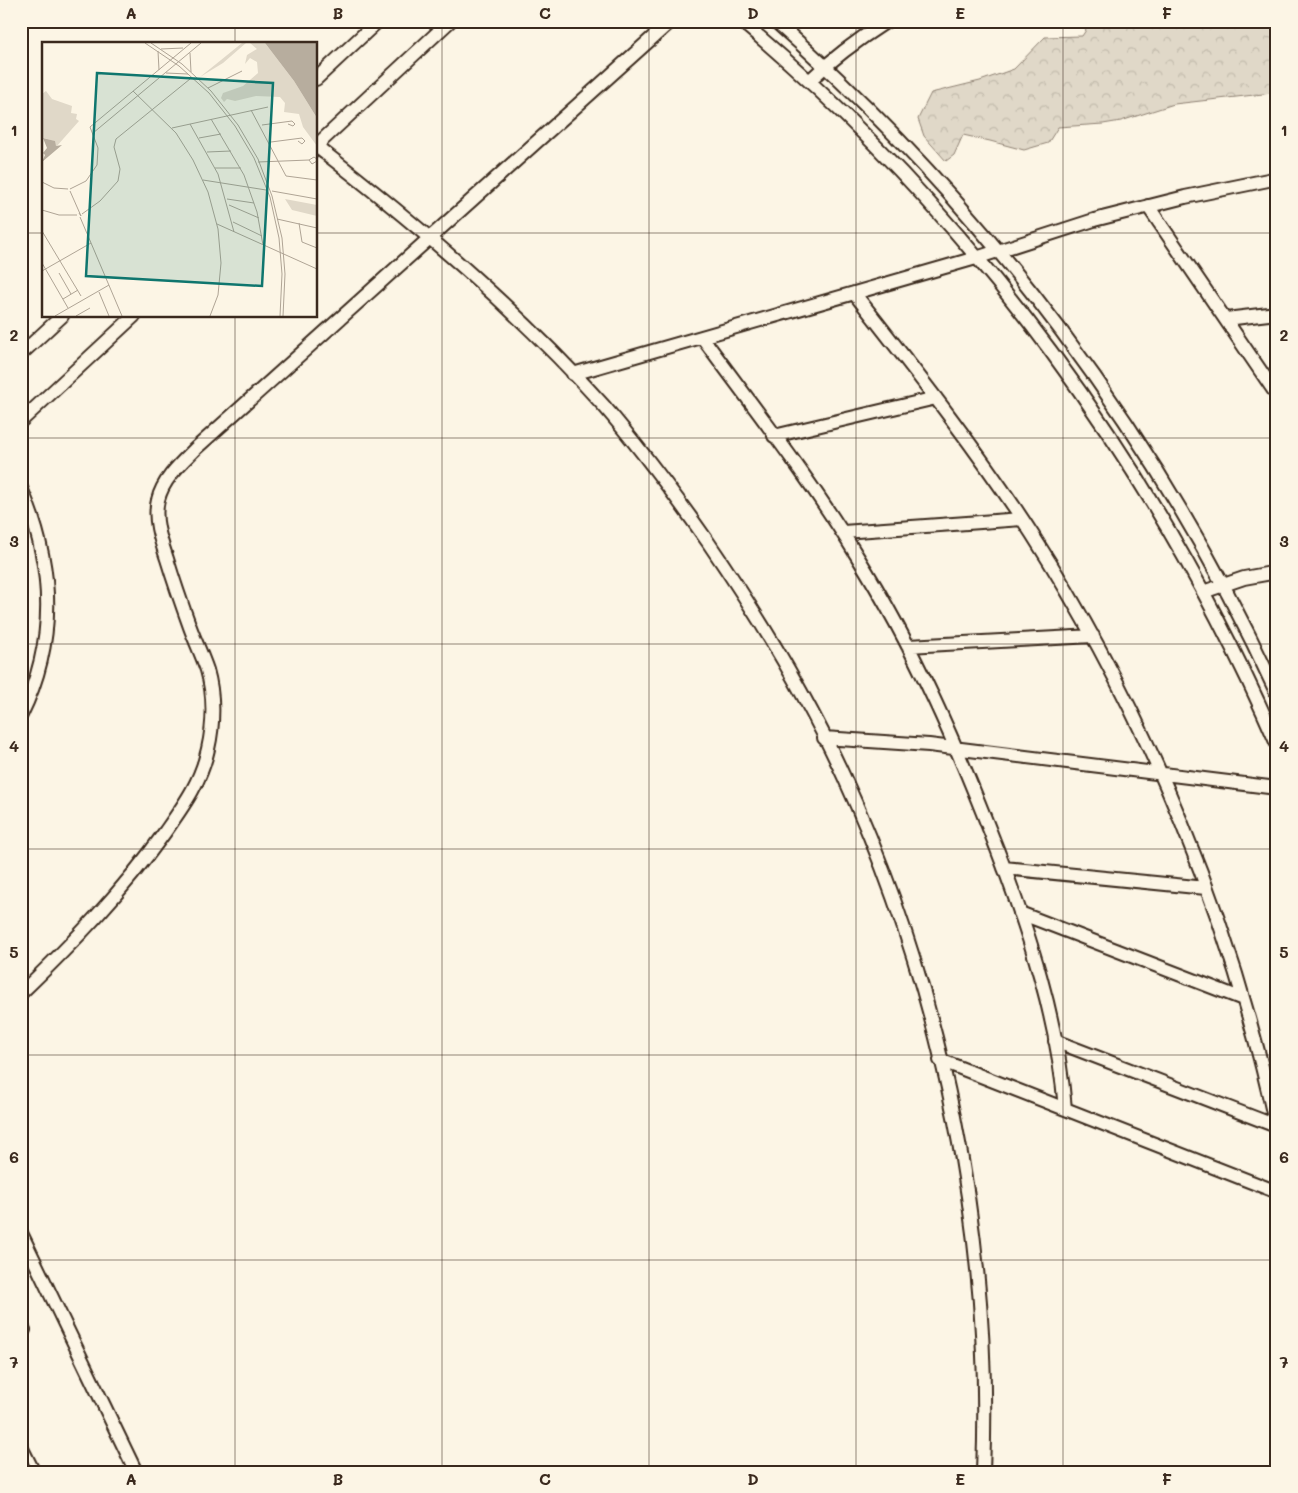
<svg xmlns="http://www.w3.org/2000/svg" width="1298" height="1493" viewBox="0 0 1298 1493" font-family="Mali,sans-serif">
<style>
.forest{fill:url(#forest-crowns);stroke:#8e8173}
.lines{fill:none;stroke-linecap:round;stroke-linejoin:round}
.lane-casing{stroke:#3b2a1e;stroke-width:10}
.street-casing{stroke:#3b2a1e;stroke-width:16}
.lane{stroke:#fcf5e5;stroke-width:6}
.street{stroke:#fcf5e5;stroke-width:12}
.grid{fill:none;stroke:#3b2a1e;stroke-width:1;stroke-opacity:0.55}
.inset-road{fill:none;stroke:#afa495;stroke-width:1}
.view{fill:#0f766e;fill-opacity:0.15;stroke:#0f766e;stroke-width:2.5}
.inset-edge{fill:none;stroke:#3b2a1e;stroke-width:2.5}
.neatline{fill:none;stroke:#3b2a1e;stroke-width:2}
.grid-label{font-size:16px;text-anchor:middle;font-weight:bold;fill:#3b2a1e}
</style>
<defs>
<pattern id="forest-crowns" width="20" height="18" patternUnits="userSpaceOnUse" patternTransform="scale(1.25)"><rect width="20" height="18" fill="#e0d8c8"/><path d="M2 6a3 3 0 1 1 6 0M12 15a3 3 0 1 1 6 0" fill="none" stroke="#c1baab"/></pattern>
</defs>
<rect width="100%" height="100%" fill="#fcf5e5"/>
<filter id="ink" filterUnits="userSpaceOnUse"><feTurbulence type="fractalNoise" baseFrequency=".02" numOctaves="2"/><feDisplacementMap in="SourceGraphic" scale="10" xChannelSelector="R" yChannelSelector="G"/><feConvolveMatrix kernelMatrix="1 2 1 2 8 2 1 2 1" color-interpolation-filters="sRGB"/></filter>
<g filter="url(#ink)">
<!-- forest -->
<path class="forest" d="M1085,21H1277V96L1272,93L1174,104L1121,121L1103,124L1058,127L1048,143L1024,150L990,141L963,135L954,155L946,161L924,136L918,119L931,93L980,81L1014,69L1045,37L1082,36L1086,30L1081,22Z"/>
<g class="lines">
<!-- lane casing -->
<g class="lane-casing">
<path id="lane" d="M21,1440L37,1472"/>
</g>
<!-- street casing -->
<g class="street-casing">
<path id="street" d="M741,21C975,218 1155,464 1277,744
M775,21C986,207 1160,437 1277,694
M316,79L378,21
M809,81C833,58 859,39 887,21
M316,146C418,225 518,310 604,406C641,449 675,495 708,542C758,615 807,696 844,777C942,990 993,1238 983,1472
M316,146L450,21
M1148,206L1277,395
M854,293C916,372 978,450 1032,534C1148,716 1232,920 1277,1131
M1226,319L1277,313
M702,337C755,409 811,480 857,556C915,649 958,748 997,849C1029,932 1058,1020 1065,1109
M21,354L62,316
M573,374L976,258L1094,220L1185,197L1273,179
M21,421L134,316
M774,436L936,398
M21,488C54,564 58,640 21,715
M843,532L1022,519
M1203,592L1244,578L1277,572
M908,646L1093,636
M824,738L929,745L1277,788
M1004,868L1206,888
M1020,913L1243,999
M21,993C74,942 122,892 165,832C184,805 201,782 208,749C214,723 214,694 207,670C202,655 195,641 190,627C182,605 174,582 167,559C161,541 153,519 158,500C163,479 181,463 195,449L671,21
M1055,1041L1276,1126
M940,1060L1277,1192
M21,1233L136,1472
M21,1332L24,1330"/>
</g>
<!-- lane -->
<use href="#lane" class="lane"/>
<!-- street -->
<use href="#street" class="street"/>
</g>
</g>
<!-- grid -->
<path class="grid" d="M235,21V44M442,21V1472M649,21V1472M856,21V1472M1063,21V1472M21,233H44M316,233H1277M235,316V1472M21,438H1277M21,644H1277M21,849H1277M21,1055H1277M21,1260H1277"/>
<!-- overview -->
<g transform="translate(42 42)">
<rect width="275" height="275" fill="#fcf5e5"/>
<path d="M200,1H204L181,21L158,35ZM208,1H223L252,39L275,76V104L261,85L257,72L242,70L243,61L238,55L214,54L193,59L185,57L182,60L179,56L181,51L201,44L216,31L215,20L208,16L203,22L205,13L215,7ZM243,157L275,163V174L250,168Z" fill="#e0d8c8"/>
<path d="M4,49L10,57L30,64L29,71L35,72L34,77L37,79L14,105L12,99L2,96L0,99V52Z" fill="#e0d8c8"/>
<path d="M223,1H275V76L252,39ZM1,96L13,99L14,104L20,103L0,120L3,113L1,111L5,106Z" fill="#b7ad9e"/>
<path class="inset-road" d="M103,1L137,24L167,51L193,84L212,116L228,155L237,196L240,232L238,274M109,1L140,22L169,49L196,83L216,117L230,154L240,196L243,232L241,274M119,7L141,6M116,9L117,28M148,11L149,30M124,31L146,32M166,46L200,29M91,49L134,91L151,118L166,150L176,187L179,221L176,253L168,274M209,68L244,134L275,138M169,77L202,133L215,170L221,203M148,82L176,132L192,190M220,83L250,79L253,82L251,84L246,82M130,86L226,65M51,91L159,1M157,96L179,92M229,100L260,96L263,99L260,102L256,99M165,110L189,109M275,117L272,115L267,118L270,122L275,119M216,120L267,118M173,126H199M161,138L224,148M0,140L12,146L26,147M28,147L44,139L55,123L56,106L48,85L149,1M28,149L39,174L37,171M230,149L275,157M185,157L212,161M187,163L217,176M0,168L17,173H35M40,172L58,159L76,139L78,127L72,105L74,97L148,37M38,175L80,274M235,177L275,186M191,180L220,194M257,181L260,200L275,206M175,182L275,227M0,189L39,254M0,221L26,266M0,229L49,201M17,231L29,252M57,250L67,274M21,257L36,248M13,274L67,243M34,274L48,266"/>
<path class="view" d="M55,31L231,41L220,244L44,234Z"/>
<rect width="275" height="275" class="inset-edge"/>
</g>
<!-- margin -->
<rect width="1298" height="1493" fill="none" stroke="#fcf5e5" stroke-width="55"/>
<rect x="28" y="28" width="1242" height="1438" class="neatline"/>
<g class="grid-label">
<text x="131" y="19">A</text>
<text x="338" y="19">B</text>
<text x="545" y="19">C</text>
<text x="753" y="19">D</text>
<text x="960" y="19">E</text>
<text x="1167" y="19">F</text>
<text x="14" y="136">1</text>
<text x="1284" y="136">1</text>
<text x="14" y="341">2</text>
<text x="1284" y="341">2</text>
<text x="14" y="547">3</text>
<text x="1284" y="547">3</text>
<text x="14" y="752">4</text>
<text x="1284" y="752">4</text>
<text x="14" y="958">5</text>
<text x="1284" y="958">5</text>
<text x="14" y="1163">6</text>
<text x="1284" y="1163">6</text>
<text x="14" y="1368">7</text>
<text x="1284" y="1368">7</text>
<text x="131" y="1485">A</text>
<text x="338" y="1485">B</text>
<text x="545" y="1485">C</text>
<text x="753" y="1485">D</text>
<text x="960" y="1485">E</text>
<text x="1167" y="1485">F</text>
</g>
</svg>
